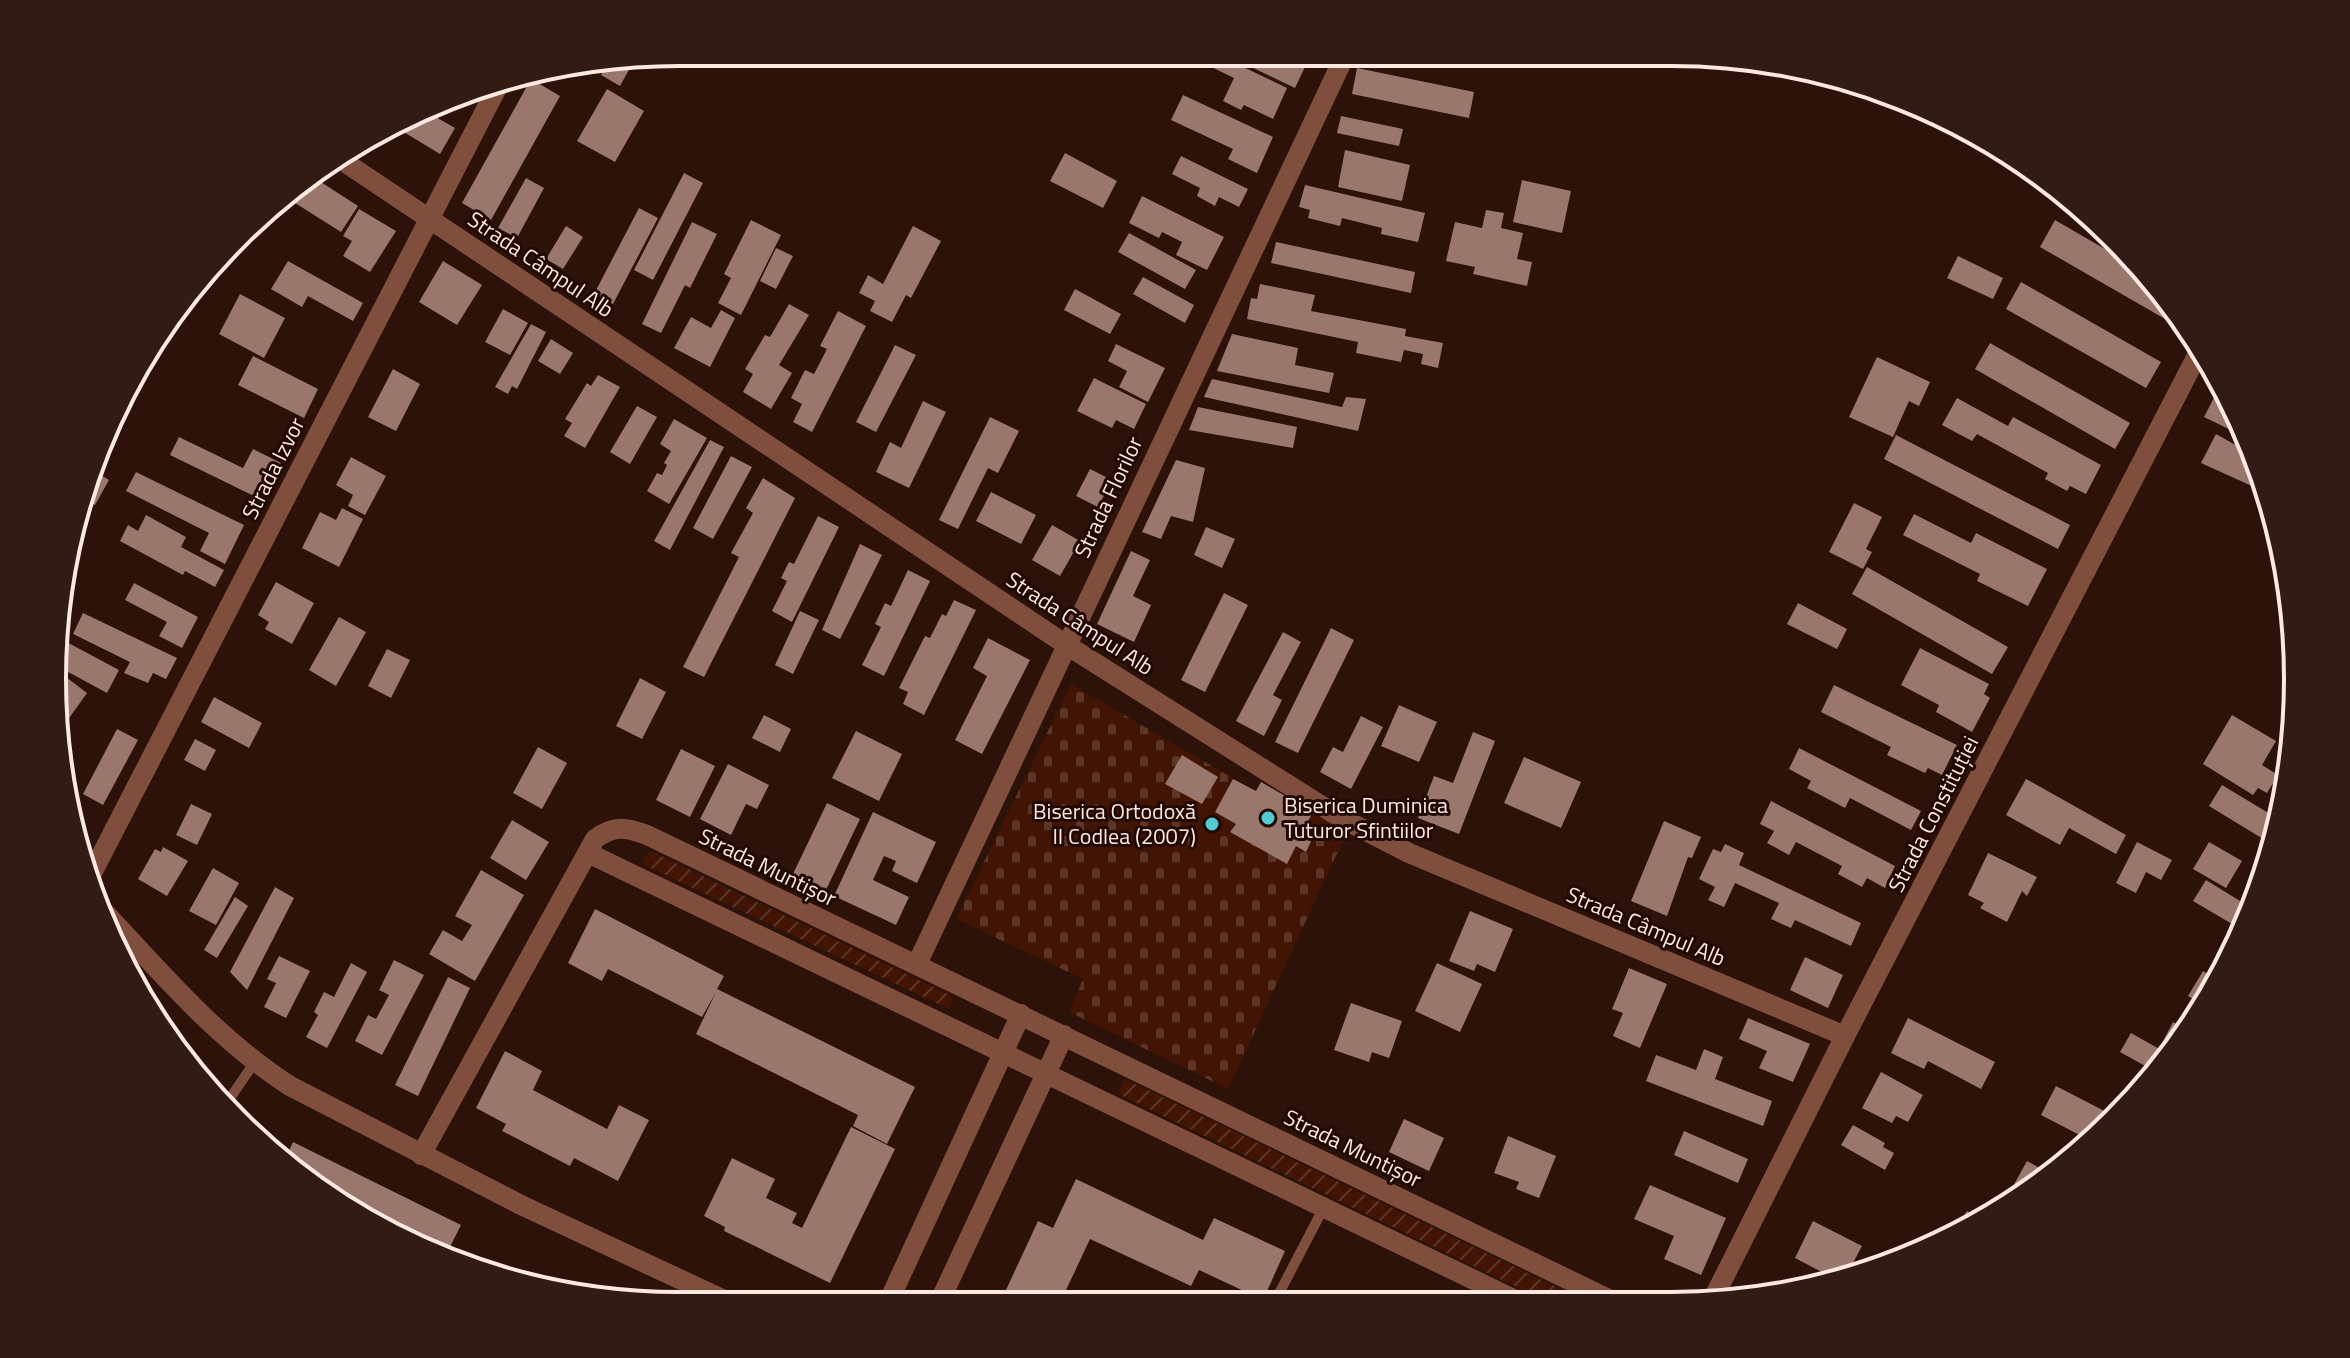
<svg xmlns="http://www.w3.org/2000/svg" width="2350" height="1358" viewBox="0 0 2350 1358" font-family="'Titillium Web',sans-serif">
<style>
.cemetery{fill:url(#cemetery-stones)}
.garden{fill:url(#garden-furrows)}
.building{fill:#99776c}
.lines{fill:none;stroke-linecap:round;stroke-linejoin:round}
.service{stroke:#804e3d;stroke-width:10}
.minor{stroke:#804e3d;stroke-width:20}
.poi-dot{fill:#51ccd3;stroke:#220903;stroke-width:3}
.labels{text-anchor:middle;stroke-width:6;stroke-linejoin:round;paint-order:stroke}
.street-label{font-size:22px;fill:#fbe8e1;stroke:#220903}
.poi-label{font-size:22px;fill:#fbe8e1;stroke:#220903;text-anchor:start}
.rim{fill:none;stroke:#fbe8e1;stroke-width:4}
</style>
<defs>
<pattern id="cemetery-stones" width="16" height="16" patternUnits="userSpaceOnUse" patternTransform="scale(2)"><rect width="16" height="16" fill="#411404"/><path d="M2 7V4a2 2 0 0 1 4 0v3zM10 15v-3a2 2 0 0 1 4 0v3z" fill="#5d3628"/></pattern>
<pattern id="garden-furrows" width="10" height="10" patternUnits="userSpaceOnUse" patternTransform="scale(2)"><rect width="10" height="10" fill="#411404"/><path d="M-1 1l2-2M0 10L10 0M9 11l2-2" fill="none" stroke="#5d3628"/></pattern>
</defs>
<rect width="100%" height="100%" fill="#2c1209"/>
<!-- cemetery -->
<path class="cemetery" d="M1071,684L1255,791L1261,782L1347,832L1228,1089L1069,1012L1083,979L956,919Z"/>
<!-- garden -->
<path class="garden" d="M651,851L950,995L953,1000L949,1009L644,865L643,859Z
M1123,1080H1127L1594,1305H1554L1118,1094Z"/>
<!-- building -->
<path class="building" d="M1198,53H1214L1287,88L1273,119L1244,105L1241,110L1223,101L1234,78L1195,59Z
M1222,53H1277L1305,67L1295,88Z
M635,59L620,86L601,75L607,64Z
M1357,68L1474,92L1469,118L1352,94Z
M531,79L560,96L491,220L462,203Z
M607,89L644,111L615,162L577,141Z
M1183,95L1273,137L1257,173L1228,159L1233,149L1171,120Z
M427,112L455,128L440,154L397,128Z
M1341,116L1403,129L1399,146L1337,133Z
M1994,145L2019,157L2026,164L1993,147Z
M1345,150L1410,165L1402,201L1338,187Z
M1065,153L1117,181L1103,208L1050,181Z
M1181,156L1248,189L1239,207L1219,197L1215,206L1197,196L1200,188L1172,174Z
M684,173L703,183L653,280L634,270Z
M310,175L358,206L341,232L284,196Z
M526,178L544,188L517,238L498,228Z
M1522,180L1571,191L1562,233L1513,222Z
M1305,185L1425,213L1418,242L1381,234L1382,228L1342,218L1340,226L1308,218L1310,210L1299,207Z
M1142,196L1224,237L1207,270L1176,255L1182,242L1162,232L1159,238L1129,223Z
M639,208L658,218L613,304L594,294Z
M359,209L396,231L370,272L343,256L352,241L343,236Z
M1486,210L1504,213L1501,228L1523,233L1517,259L1532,262L1527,286L1473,274L1475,267L1446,261L1455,222L1482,228Z
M751,220L781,235L741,315L718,303L731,278L724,274Z
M2055,220L2143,271L2184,320L2179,327L2040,247Z
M692,222L717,234L690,288L685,285L661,333L642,324Z
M566,226L583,237L563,269L546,259Z
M913,226L941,241L911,298L906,295L892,322L870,311L875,301L859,293L868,275L883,284Z
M1129,233L1196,270L1185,289L1118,252Z
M1276,242L1415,272L1411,293L1271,263Z
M776,248L793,256L776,289L760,281Z
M1958,256L2003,278L1993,299L1947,278Z
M288,261L363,303L353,321L308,296L302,307L271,289Z
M443,261L482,285L457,325L419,302Z
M1143,277L1194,305L1185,323L1133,294Z
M2021,282L2161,362L2146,388L2006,309Z
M1260,284L1315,295L1311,311L1406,329L1405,336L1443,343L1438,368L1421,364L1423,354L1404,350L1401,362L1356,353L1358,342L1247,319L1251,298L1257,299Z
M1075,289L1121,314L1110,334L1064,310Z
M240,294L285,318L264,358L219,334Z
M789,304L809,315L779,365L792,373L771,409L743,392L753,374L745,369L765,335L770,337Z
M503,309L528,323L510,355L485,342Z
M721,310L735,318L710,367L674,348L691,317L711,328Z
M838,311L866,326L812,432L793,422L802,404L791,398L805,370L814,374L827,349L820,346Z
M531,324L546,332L517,389L512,386L508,394L495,387Z
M1232,334L1298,348L1295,365L1334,373L1329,393L1217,371Z
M551,339L573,353L560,374L538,361Z
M1990,343L2130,423L2115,449L1975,369Z
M1116,344L1165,368L1148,402L1119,387L1127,371L1108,361Z
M895,345L916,355L876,432L856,422Z
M253,356L318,389L304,418L238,385Z
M1877,357L1930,382L1919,406L1909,401L1893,437L1849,417Z
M393,369L420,384L396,431L368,417Z
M598,375L620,387L585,448L564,436L572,423L565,419L587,383L591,386Z
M1094,378L1146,404L1134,429L1116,420L1112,428L1077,411Z
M1212,379L1342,407L1346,397L1366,399L1358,431L1204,397Z
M2221,384L2247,433L2245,437L2204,417Z
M1957,398L2008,426L2013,417L2101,465L2086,494L2070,486L2067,491L2045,479L2048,473L1977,434L1972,441L1942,425Z
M923,401L946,412L909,488L876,472L890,442L901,448Z
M637,406L657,417L630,464L610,452Z
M1198,407L1297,427L1293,448L1189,430Z
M990,417L1019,431L998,473L988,468L958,529L939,520Z
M674,419L707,438L669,504L647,491L657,473L662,475L667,465L664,463L671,451L660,444Z
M2216,434L2255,456L2261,474L2254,487L2201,463Z
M1896,435L2070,525L2058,549L1884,459Z
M179,437L243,468L253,449L281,463L262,500L170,455Z
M710,440L724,447L670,550L654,541Z
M731,456L752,467L713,539L693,528Z
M351,457L386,476L365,515L348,506L353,495L336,485Z
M1176,460L1205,468L1193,522L1171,516L1161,539L1142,532Z
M1090,469L1112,480L1098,507L1076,496Z
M94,471L109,480L95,505L82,498Z
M136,472L244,525L225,564L200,551L209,533L126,491Z
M763,478L795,498L704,677L683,667L739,557L731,553L753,513L746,508Z
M991,492L1036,515L1021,544L976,521Z
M1854,503L1882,517L1866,549L1872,552L1863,569L1829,552Z
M342,508L363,519L339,567L302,548L320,512L336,520Z
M1914,514L1971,543L1976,533L2047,569L2028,606L1977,581L1980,574L1903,535Z
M146,515L186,537L181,547L224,570L215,587L185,571L183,575L120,541L128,525L138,531Z
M818,516L839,527L792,622L772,611L787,581L781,578L789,562L794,564Z
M1052,525L1080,541L1060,576L1032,560Z
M1206,527L1235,539L1222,568L1194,555Z
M860,544L882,555L840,639L822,630Z
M1131,551L1150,560L1133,596L1151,605L1134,642L1097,624Z
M1867,567L2008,647L1992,674L1852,594Z
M908,570L930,581L884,676L862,665L881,627L875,624L885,603L891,606Z
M276,582L314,603L292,644L265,629L269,622L258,615Z
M134,583L198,617L182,648L159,636L167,622L125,600Z
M1224,593L1248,605L1205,692L1181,680Z
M954,600L976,610L924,715L903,704L908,692L899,688L925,636L930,638L942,614L946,616Z
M1798,603L1847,629L1837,649L1787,624Z
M800,611L819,620L793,674L775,665Z
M83,613L177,658L166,679L153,673L148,683L124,673L130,662L73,634Z
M339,617L366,632L336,686L309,670Z
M1331,628L1354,640L1298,753L1275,742Z
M1283,632L1301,642L1273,695L1282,700L1264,736L1236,721Z
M988,638L1030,660L982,754L955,740L987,676L973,668Z
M61,639L119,670L107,693L59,667Z
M1920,648L1989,684L1984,694L1990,698L1972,732L1936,712L1939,705L1901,685Z
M387,649L410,660L391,698L368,686Z
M58,671L87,693L57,735L53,720Z
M640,678L666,692L642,739L616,726Z
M1834,685L1957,745L1942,775L1928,768L1925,773L1887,755L1891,747L1821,712Z
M214,697L262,723L249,748L201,722Z
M1399,705L1437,722L1419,762L1381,746Z
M764,715L791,729L780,752L752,738Z
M2232,715L2276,741L2262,765L2278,775L2267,793L2258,788L2253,795L2203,764Z
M1361,716L1383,727L1351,789L1320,772L1333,747L1343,752Z
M117,729L138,740L103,805L83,794Z
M856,731L902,754L879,801L832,778Z
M1473,732L1495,741L1459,834L1418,818L1434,776L1453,783Z
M195,739L216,750L205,771L184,760Z
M538,747L567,763L542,809L513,793Z
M1799,748L1921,811L1911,830L1850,798L1845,808L1807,788L1811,781L1789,769Z
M681,749L715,766L690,817L656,800Z
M1182,755L1218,777L1202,804L1165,784Z
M1524,757L1581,782L1561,828L1504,803Z
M728,764L769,785L757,809L746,804L731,835L700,819Z
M1233,779L1256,791L1261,782L1313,812L1305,827L1315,833L1306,852L1296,846L1287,864L1230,832L1236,824L1215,812Z
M2026,779L2126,835L2116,854L2069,828L2060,845L2006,815Z
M2222,785L2280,820L2273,845L2209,806Z
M1771,801L1895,866L1885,888L1867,878L1862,887L1838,874L1842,866L1796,842L1789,855L1767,843L1774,831L1760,824Z
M827,803L860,819L825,892L792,876Z
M191,804L212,814L197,845L176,835Z
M873,812L936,842L917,883L892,871L896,861L884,856L873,880L909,897L896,925L834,896Z
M512,820L549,842L526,880L490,858Z
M1664,821L1701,837L1692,858L1688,857L1667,916L1631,901Z
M2137,842L2172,860L2161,880L2146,872L2136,893L2116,883Z
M2209,842L2242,861L2226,888L2193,869Z
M1725,844L1744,853L1739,865L1861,923L1851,946L1795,920L1791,928L1771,919L1779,903L1735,883L1724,907L1708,900L1715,887L1699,879L1713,849L1721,852Z
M163,847L188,861L167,896L138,879L155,849L161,852Z
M1988,853L2037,877L2027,896L2022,891L2007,922L1980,908L1984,903L1968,895Z
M213,868L239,883L216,925L189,911Z
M481,870L524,895L475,981L429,954L443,930L462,941L472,925L455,916Z
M2206,880L2253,909L2244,931L2193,901Z
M275,887L294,898L247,990L230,972Z
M235,897L248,906L217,958L204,950Z
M595,909L724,976L717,989L915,1087L887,1144L853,1126L858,1115L696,1034L716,992L702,1017L608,969L602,981L568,963Z
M1470,911L1513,929L1495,972L1477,964L1474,971L1449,961Z
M279,956L310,971L286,1018L264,1007L276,983L267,979Z
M1805,957L1843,975L1828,1008L1790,990Z
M394,960L424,975L382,1055L355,1041L368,1015L376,1019L389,995L379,990Z
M351,963L367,972L327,1048L306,1037L318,1015L314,1012L324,992L334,997Z
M1437,963L1482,984L1460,1032L1415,1011Z
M1629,968L1667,984L1640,1048L1613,1036L1623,1013L1612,1009Z
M2203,971L2217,980L2204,1006L2188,996Z
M448,977L470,988L418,1096L395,1085Z
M1351,1003L1402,1021L1389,1058L1372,1052L1369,1062L1334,1050Z
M1748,1018L1810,1044L1793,1082L1759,1068L1767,1051L1739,1039Z
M1908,1018L1995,1062L1981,1089L1928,1061L1924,1069L1891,1053Z
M2173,1022L2189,1031L2171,1054L2160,1047Z
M2131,1033L2170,1055L2156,1072L2120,1052Z
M1704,1049L1723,1057L1715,1079L1772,1101L1763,1126L1646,1081L1656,1055L1696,1070Z
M505,1051L542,1071L533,1090L607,1129L619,1105L649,1120L618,1181L574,1158L570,1166L502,1131L506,1124L476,1108Z
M1881,1072L1923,1095L1908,1122L1896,1116L1892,1123L1862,1108Z
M2056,1086L2118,1118L2091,1141L2041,1115Z
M1404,1119L1444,1138L1429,1171L1389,1152Z
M1853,1125L1885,1143L1883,1147L1894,1153L1885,1170L1841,1145Z
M851,1127L895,1149L830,1283L724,1231L725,1227L704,1216L732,1158L775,1179L766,1198L797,1213L792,1223L802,1228Z
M1684,1131L1748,1159L1738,1183L1674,1155Z
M1508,1136L1556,1156L1539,1198L1516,1189L1519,1182L1494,1173Z
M293,1142L461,1225L445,1257L331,1201L285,1160Z
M2027,1161L2049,1173L2021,1194L2012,1188Z
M1076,1179L1203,1240L1214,1218L1285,1251L1263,1300L1199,1270L1191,1286L1090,1239L1059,1305H999L1038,1221L1053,1228Z
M1650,1185L1726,1218L1701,1275L1664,1259L1674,1236L1634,1219Z
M1967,1211L1984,1222L1951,1237Z
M1813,1221L1862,1246L1845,1278L1837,1280L1795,1258Z
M555,1279L586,1293V1294L551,1287Z
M1787,1280L1800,1287L1782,1291Z"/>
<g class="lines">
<!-- service -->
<path class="service" d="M224,1107L254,1063
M1273,1305L1324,1207"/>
<!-- minor -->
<path class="minor" d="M340,159L1065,644L1341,818L1409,853L1845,1036
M588,853L1526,1305
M90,877L500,82
M96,903C157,968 215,1038 290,1086L521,1205L735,1305
M917,964L1346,53
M421,1155L595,839C614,825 626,827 647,835L1621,1305
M887,1305L1021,1014
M938,1305L1064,1035
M1710,1305L1845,1036L2201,348"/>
</g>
<!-- markers -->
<g class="poi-dot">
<circle cx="1268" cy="818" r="8"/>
<circle cx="1212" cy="824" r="8"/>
</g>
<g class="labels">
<!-- street labels -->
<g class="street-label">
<text transform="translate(541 264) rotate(34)" y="8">Strada Câmpul Alb</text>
<text transform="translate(273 468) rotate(-63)" y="8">Strada Izvor</text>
<text transform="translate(1108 497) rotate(-65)" y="8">Strada Florilor</text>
<text transform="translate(1080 623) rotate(33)" y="8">Strada Câmpul Alb</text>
<text transform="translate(1933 814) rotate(-63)" y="8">Strada Constituției</text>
<text transform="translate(768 867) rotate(26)" y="8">Strada Muntișor</text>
<text transform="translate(1646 926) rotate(23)" y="8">Strada Câmpul Alb</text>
<text transform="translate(1353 1148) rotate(26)" y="8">Strada Muntișor</text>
</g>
<!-- poi labels -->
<g class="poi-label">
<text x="1284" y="813">Biserica Duminica<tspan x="1284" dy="25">Tuturor Sfintiilor</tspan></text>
<text x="1196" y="819" text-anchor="end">Biserica Ortodoxă<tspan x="1196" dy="25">II Codlea (2007)</tspan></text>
</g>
</g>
<!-- crop -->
<path d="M0 0H2350V1358H0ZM679 66H1671A613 613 0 0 1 2284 679V679A613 613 0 0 1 1671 1292H679A613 613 0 0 1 66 679V679A613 613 0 0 1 679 66Z" fill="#331b15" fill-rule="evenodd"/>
<path class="rim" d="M679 66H1671A613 613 0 0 1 2284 679V679A613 613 0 0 1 1671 1292H679A613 613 0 0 1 66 679V679A613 613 0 0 1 679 66Z"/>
</svg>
